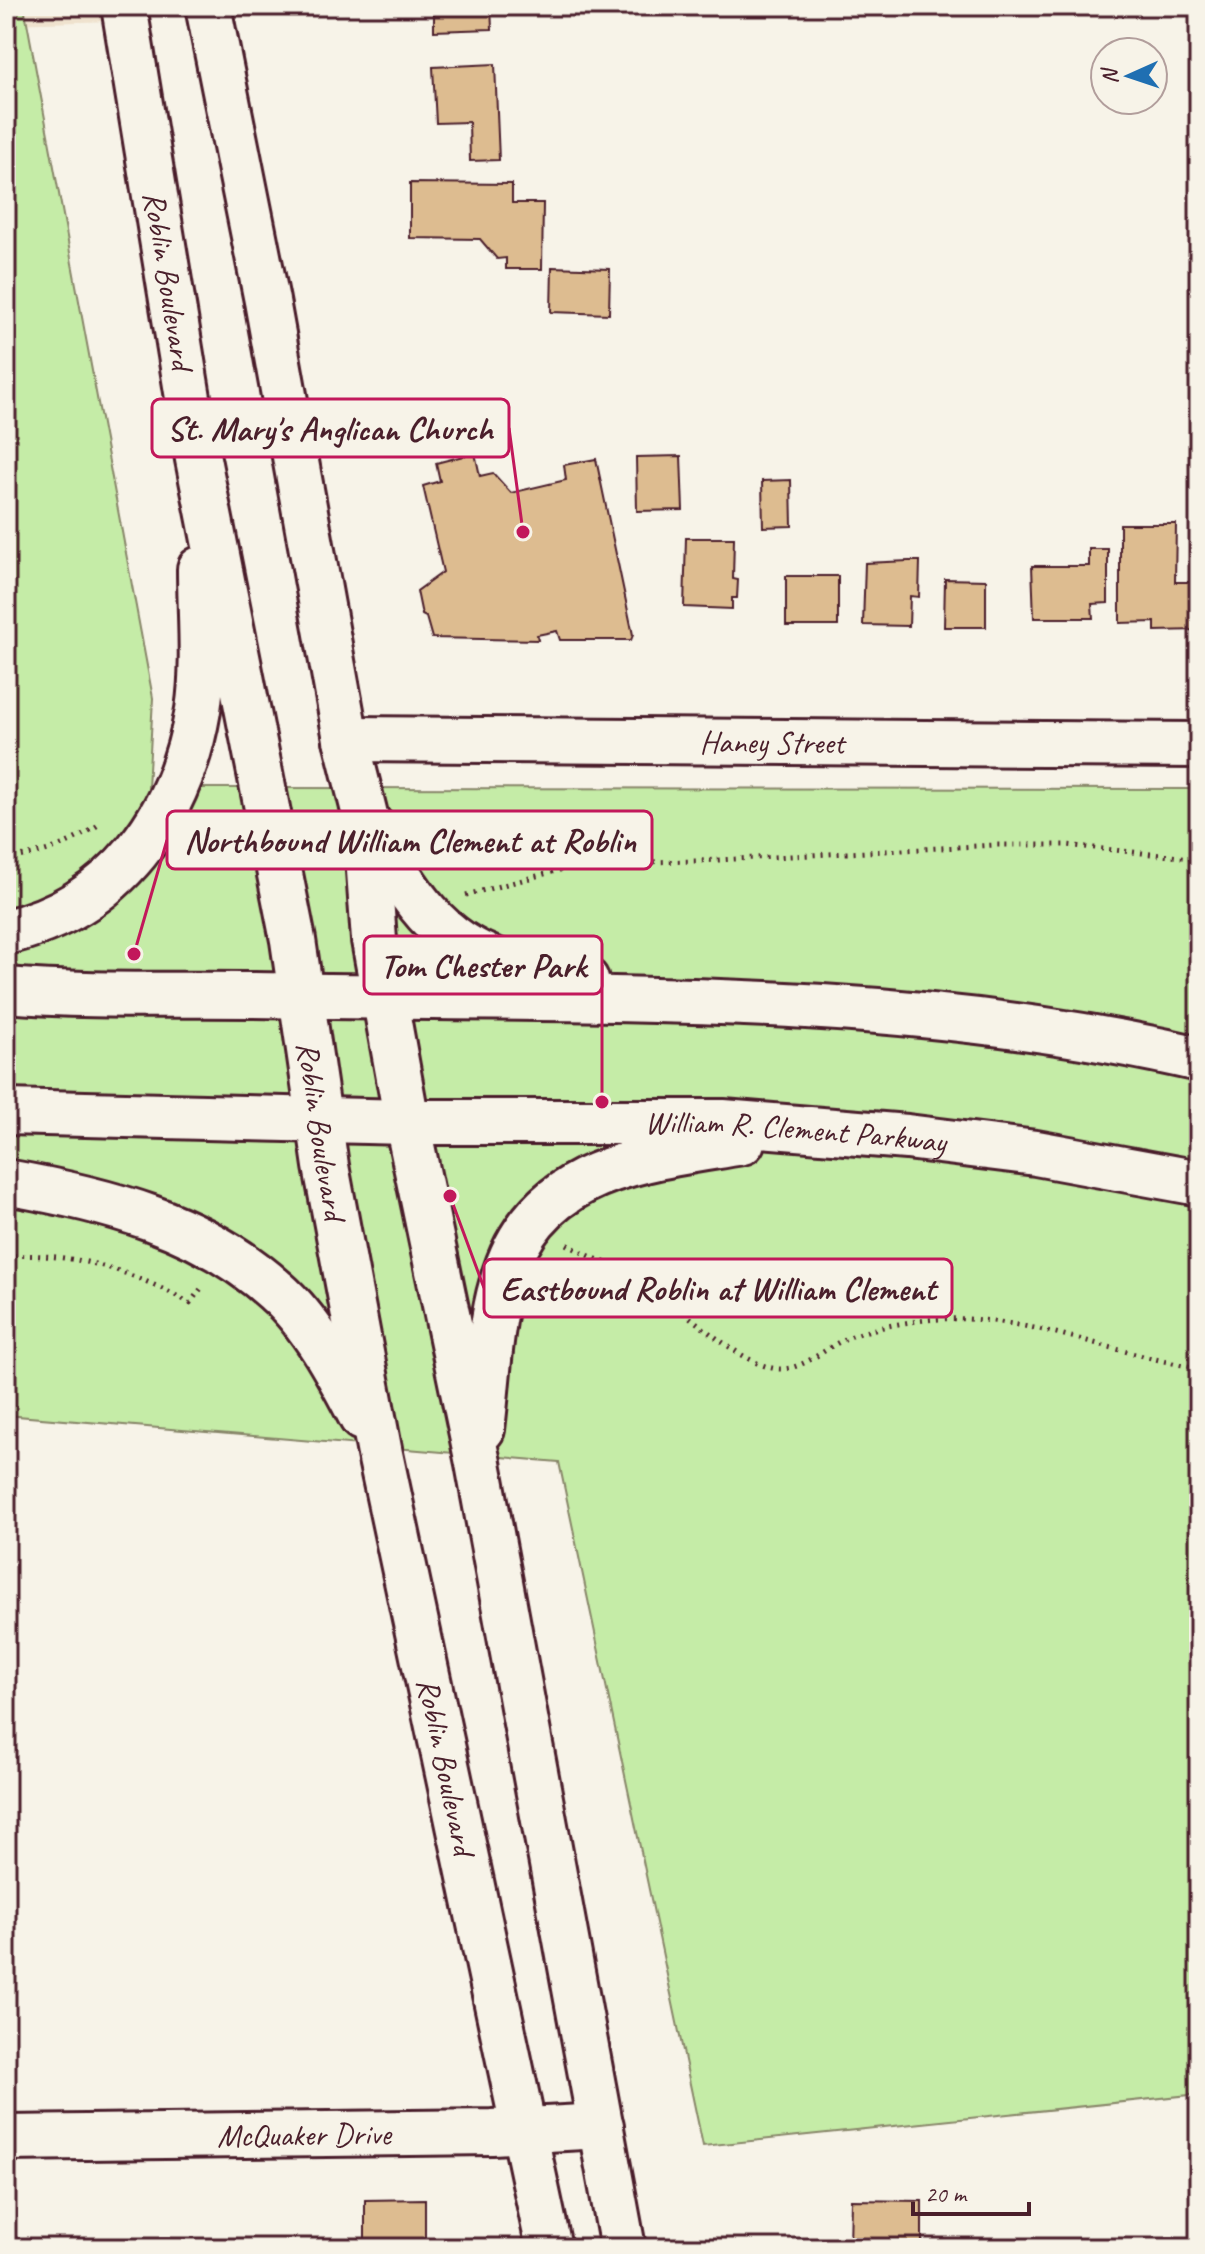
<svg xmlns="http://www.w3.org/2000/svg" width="1205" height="2254" viewBox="0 0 1205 2254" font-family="Caveat,sans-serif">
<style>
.built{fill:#efe2ce}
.green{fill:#c5eca7;stroke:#888669;stroke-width:2}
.building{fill:#ddbc90;stroke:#4a1f2b;stroke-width:2}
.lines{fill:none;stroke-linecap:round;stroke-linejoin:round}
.minor-casing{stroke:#4a1f2b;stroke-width:50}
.secondary-casing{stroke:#4a1f2b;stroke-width:50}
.path{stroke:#4a1f2b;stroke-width:5;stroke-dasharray:2 6;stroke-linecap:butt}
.minor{stroke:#f7f3e8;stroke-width:44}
.secondary{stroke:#f7f3e8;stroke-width:44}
.labels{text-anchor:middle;stroke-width:6;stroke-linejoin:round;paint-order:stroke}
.street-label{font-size:32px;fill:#4a1f2b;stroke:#f7f3e8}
.leader{fill:none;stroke:#c2185b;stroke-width:3}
.callout-dot{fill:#c2185b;stroke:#f7f3e8;stroke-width:3}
.callout{fill:#f7f3e8;stroke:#c2185b;stroke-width:3}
.callout-label{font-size:34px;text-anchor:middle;font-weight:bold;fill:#4a1f2b}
</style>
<rect width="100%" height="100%" fill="#f7f3e8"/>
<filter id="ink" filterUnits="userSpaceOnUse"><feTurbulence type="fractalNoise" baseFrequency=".0125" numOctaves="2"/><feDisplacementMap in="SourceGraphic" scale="16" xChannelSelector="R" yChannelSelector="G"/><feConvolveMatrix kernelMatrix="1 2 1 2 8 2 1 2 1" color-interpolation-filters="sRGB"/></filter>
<g filter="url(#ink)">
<!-- built -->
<path class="built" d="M6,6H116L118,21L6,24Z"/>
<!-- green -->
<path class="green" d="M6,6H24L153,698L148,788L1199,789V2094L703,2146L559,1462L6,1415Z"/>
<!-- building -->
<path class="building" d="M434,6H491L492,29L434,31Z
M495,64L499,160L470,161L469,122L436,123L433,67Z
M410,183L512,184V203H543L542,269H506V258L497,259L480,239L410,238Z
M552,267L610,269L609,314L551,312Z
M475,453L480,476L493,473L511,493L566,480L564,465L596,459L633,635L631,640H560L557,631L537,635L538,640L432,638L426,617L422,615L417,591L443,572L423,486L440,481L436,463Z
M681,456L683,510L637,511L636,457Z
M791,480L792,526L763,527L762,481Z
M1120,524H1176L1175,582H1198V630L1155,631V622L1120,623Z
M686,538H734L733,579L738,580L737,598H732V609L684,607Z
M1089,549H1108V603L1092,604L1093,618H1034L1032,566H1089Z
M909,561H920L919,597L910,596L909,626L863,625L865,563Z
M786,576H838V626H786Z
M945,579L986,580V627H944Z
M425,2199V2248H365V2200Z
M851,2200L922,2201V2248H850Z"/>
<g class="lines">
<!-- minor casing -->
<g class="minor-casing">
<g id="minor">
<path id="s1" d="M346,739L1199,745"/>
<path id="s2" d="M6,2138L492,2132L601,2126"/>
</g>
</g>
<!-- secondary casing -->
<g class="secondary-casing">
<g id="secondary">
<path id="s3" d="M124,6L198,459L293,940L326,1166L380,1454L549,2248"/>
<path d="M208,6L267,301L346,739L365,815L374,940L407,1122L478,1463L623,2248"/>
<path d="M372,827C400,880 430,935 489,958C519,970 554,973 586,980"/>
<path d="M6,932C116,907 180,817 198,710C205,664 200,615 200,569"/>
<path d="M6,990C88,997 171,994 254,995C569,1001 890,987 1199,1059"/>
<path id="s4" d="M6,1112L407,1122H723L907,1137L1036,1153L1199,1183"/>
<path d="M6,1182C103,1199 201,1223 276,1291C313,1323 340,1376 362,1418"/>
<path d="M482,1429C488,1383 489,1328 502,1284C534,1166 641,1160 742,1142"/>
</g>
</g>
<!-- path -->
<path class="path" d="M6,859C43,854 70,845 101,823
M466,895L586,863L699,861L996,845H1066L1199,859
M567,1244C588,1257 611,1264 633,1275C671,1296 740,1369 781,1369C804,1369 827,1347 847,1338C869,1329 895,1324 918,1321C1015,1308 1106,1353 1199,1368
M6,1256C76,1252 129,1270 190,1303L203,1286"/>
<!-- minor -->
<use href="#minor" class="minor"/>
<!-- secondary -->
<use href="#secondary" class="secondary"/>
</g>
</g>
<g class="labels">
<!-- street labels -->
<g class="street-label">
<text dy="11" stroke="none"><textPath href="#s3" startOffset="278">Roblin Boulevard</textPath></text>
<text dy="11" stroke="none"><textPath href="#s1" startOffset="426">Haney Street</textPath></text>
<text dy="11" stroke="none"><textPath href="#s3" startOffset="1142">Roblin Boulevard</textPath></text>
<text dy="11" stroke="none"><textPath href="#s4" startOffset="790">William R. Clement Parkway</textPath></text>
<text dy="11" stroke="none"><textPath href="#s3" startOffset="1790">Roblin Boulevard</textPath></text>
<text dy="11" stroke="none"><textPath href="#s2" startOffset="298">McQuaker Drive</textPath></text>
</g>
</g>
<!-- callouts -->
<path class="leader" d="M523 532L509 428M134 954L167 840M602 1102L602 965M450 1196L484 1288"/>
<g class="callout-dot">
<circle cx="523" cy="532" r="8"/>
<circle cx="134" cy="954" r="8"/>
<circle cx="602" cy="1102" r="8"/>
<circle cx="450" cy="1196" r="8"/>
</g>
<g class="callout">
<rect x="152" y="399" width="357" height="58" rx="8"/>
<rect x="167" y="811" width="485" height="58" rx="8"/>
<rect x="364" y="936" width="238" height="58" rx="8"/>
<rect x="484" y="1259" width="468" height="58" rx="8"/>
</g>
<g class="callout-label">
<text x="330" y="440">St. Mary's Anglican Church</text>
<text x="410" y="852">Northbound William Clement at Roblin</text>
<text x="483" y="977">Tom Chester Park</text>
<text x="718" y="1300">Eastbound Roblin at William Clement</text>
</g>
<!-- margin -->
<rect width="1205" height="2254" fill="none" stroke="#f7f3e8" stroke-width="32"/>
<rect x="16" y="16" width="1173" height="2222" fill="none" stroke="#4a1f2b" stroke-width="3" filter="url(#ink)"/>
<!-- north arrow -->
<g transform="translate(1129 76) rotate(267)"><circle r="38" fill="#f7f3e8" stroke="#b29e9c" stroke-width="2"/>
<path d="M0-6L14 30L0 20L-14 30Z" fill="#1f6fb2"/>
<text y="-12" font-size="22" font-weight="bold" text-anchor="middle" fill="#4a1f2b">N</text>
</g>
<!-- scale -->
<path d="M913 2202v12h116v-12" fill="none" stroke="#4a1f2b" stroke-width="4"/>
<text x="925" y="2202" font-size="24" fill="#4a1f2b" stroke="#f7f3e8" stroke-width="6" paint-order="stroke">20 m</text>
</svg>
